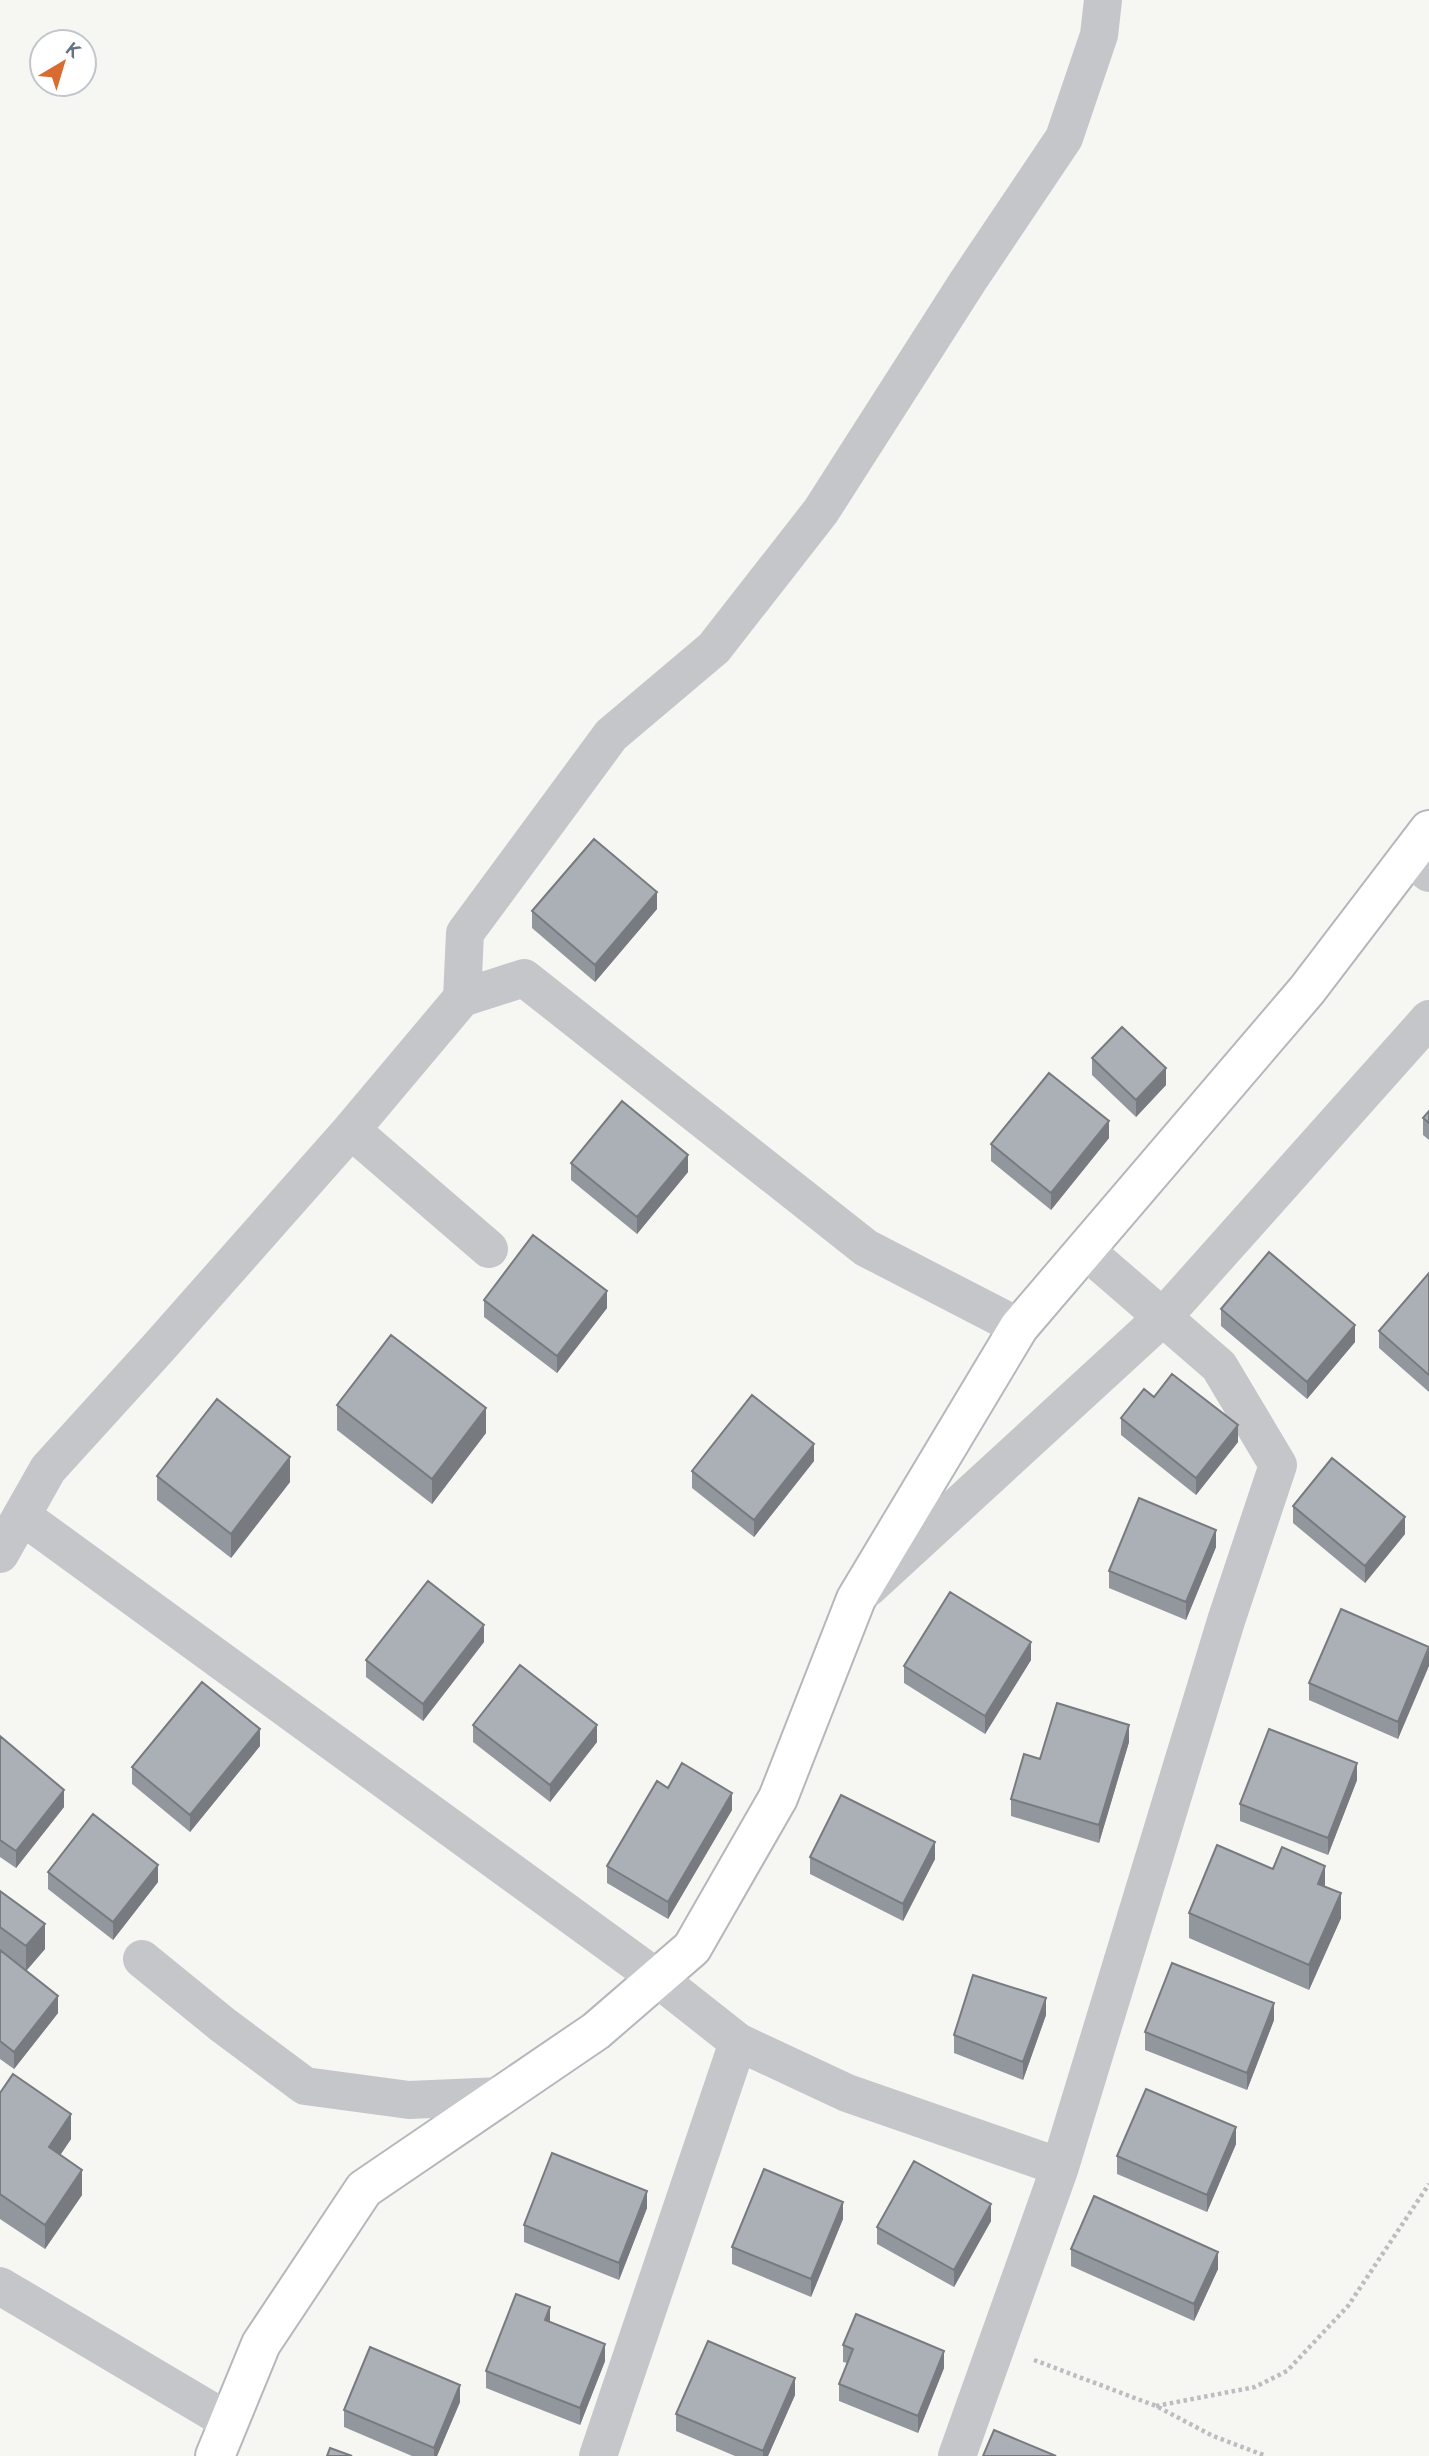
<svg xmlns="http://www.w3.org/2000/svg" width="1429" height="2456" viewBox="0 0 1429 2456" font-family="Figtree,sans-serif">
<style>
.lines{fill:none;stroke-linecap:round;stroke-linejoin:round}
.secondary-casing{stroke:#b4b8bc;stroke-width:42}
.path{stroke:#bbbdbf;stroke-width:4.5;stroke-dasharray:3.5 3.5;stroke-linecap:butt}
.street{stroke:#c4c6ca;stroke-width:38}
.secondary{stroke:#fff;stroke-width:38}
.wall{fill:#92979d}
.shaded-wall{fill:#777b7f}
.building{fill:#aab0b6;stroke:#777b7f;stroke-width:2}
</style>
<rect width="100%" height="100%" fill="#f6f6f3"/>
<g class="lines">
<!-- secondary casing -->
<g class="secondary-casing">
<path id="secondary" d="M215,2456L261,2344L364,2189L596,2031L692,1948L778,1798L856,1599L1019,1327L1307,990L1429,830"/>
</g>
<!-- path -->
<path class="path" d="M1034,2360L1156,2406L1213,2436L1266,2456
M1156,2406L1255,2387L1287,2371L1348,2306L1429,2184"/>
<!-- street -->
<path class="street" d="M1408,857L1429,873
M462,998L465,933L611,735L714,648L821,511L968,281L1064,138L1099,35L1103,0
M351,1130L489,1249
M22,1516L657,1978L738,2042L847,2093L1060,2167
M0,1554L48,1469L159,1347L351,1130L462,998L524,978L866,1248L1019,1327
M868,1588L1163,1317L1429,1019
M142,1959L223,2025L305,2086L409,2100L501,2096
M0,2286L228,2421
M598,2456L738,2042
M957,2456L1060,2167L1226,1621L1278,1465L1219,1366L1085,1250"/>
<!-- secondary -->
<use href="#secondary" class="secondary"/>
</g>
<!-- wall -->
<path class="wall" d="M657,909L595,982L532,928V911Z
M1092,1058L1166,1085L1136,1117L1092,1075Z
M1429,1111V1140L1423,1135V1118Z
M1109,1138L1051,1210L991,1161V1144Z
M571,1163L688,1172L637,1234L571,1180Z
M1429,1273V1392L1379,1348V1331Z
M484,1300L607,1308L557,1373L484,1317Z
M1221,1309L1355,1342L1307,1399L1221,1326Z
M1154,1397L1238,1442L1196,1495L1121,1435V1418Z
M337,1405L486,1433L432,1504L337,1430Z
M814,1461L754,1537L692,1488V1471Z
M157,1476L290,1482L231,1558L157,1500Z
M1293,1506L1405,1534L1365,1583L1293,1523Z
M1216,1547L1186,1620L1109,1588V1571Z
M484,1642L423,1721L366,1677V1660Z
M1429,1647L1398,1739L1309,1700V1683Z
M1031,1660L985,1734L904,1683V1666Z
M473,1725L597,1742L550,1802L473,1742Z
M0,1736L64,1807L16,1868L0,1857Z
M1129,1742L1099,1843L1011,1816V1799L1040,1759Z
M260,1746L190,1832L132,1784V1767Z
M1357,1780L1328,1855L1240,1821V1804Z
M668,1788L732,1810L668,1919L607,1883V1866Z
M810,1857L935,1859L903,1921L810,1874Z
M1273,1869L1325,1887L1341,1918L1309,1990L1189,1938V1913Z
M48,1872L158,1882L113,1940L48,1889Z
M0,1891L45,1949L26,1971L58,2013L14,2069L0,2059Z
M1046,2015L1023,2080L954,2053V2035Z
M1274,2020L1247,2090L1145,2050V2032Z
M0,2093L71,2139L60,2155L82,2195L45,2249L0,2219Z
M1236,2144L1207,2212L1117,2174V2156Z
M647,2208L619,2280L524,2242V2225Z
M843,2219L811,2297L732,2264V2247Z
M991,2221L954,2287L877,2244V2227Z
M1071,2249L1218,2269L1194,2321L1071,2266Z
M550,2322L605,2361L580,2425L486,2388V2371Z
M843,2345L944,2368L918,2433L839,2401V2384L847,2363L843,2362Z
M795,2395L768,2456H735L676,2431V2414Z
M460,2402L437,2456H412L344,2427V2410Z"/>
<!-- shaded-wall -->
<path class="shaded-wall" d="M657,892V909L595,982V965Z
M1166,1068V1085L1136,1117V1100Z
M1109,1121V1138L1051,1210V1193Z
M688,1155V1172L637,1234V1217Z
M607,1291V1308L557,1373V1356Z
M1355,1325V1342L1307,1399V1382Z
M486,1408V1433L432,1504V1479Z
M1238,1425V1442L1196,1495V1478Z
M814,1444V1461L754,1537V1520Z
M290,1457V1482L231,1558V1534Z
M1405,1517V1534L1365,1583V1566Z
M1216,1530V1547L1186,1620V1602Z
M484,1625V1642L423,1721V1704Z
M1031,1642V1660L985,1734V1716Z
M1429,1649V1666L1398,1739V1722Z
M597,1725V1742L550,1802V1785Z
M1129,1725V1742L1099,1843V1825Z
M260,1729V1746L190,1832V1815Z
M1357,1763V1780L1328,1855V1838Z
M64,1790V1807L16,1868V1851Z
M732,1793V1810L668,1919V1902Z
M935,1842V1859L903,1921V1904Z
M158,1865V1882L113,1940V1922Z
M1325,1866V1891L1318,1884Z
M1341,1893V1918L1309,1990V1965Z
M45,1924V1949L26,1971V1946Z
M58,1996V2013L14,2069V2052Z
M1046,1998V2015L1023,2080V2062Z
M1274,2003V2020L1247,2090V2073Z
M71,2114V2139L49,2172V2147Z
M1236,2127V2144L1207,2212V2195Z
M82,2170V2195L45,2249V2225Z
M647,2191V2208L619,2280V2263Z
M843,2202V2219L811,2297V2279Z
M991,2204V2221L954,2287V2270Z
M1218,2252V2269L1194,2321V2304Z
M550,2307V2324L545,2320Z
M605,2344V2361L580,2425V2408Z
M944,2351V2368L918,2433V2416Z
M795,2378V2395L768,2456H763V2451Z
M460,2385V2402L437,2456H434V2448Z"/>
<!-- building -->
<path class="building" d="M594,839L657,892L595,965L532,911Z
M1122,1027L1166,1068L1136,1100L1092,1058Z
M1049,1073L1109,1121L1051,1193L991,1144Z
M622,1101L688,1155L637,1217L571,1163Z
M1429,1111V1123L1423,1118Z
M533,1235L607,1291L557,1356L484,1300Z
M1269,1252L1355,1325L1307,1382L1221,1309Z
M1429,1273V1375L1379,1331Z
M391,1335L486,1408L432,1479L337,1405Z
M1172,1374L1238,1425L1196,1478L1121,1418L1144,1389L1154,1397Z
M752,1395L814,1444L754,1520L692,1471Z
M217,1399L290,1457L231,1534L157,1476Z
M1332,1458L1405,1517L1365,1566L1293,1506Z
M1139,1498L1216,1530L1186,1602L1109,1571Z
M428,1581L484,1625L423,1704L366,1660Z
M950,1592L1031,1642L985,1716L904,1666Z
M1341,1609L1429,1647L1398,1722L1309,1683Z
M520,1665L597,1725L550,1785L473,1725Z
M202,1682L260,1729L190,1815L132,1767Z
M1057,1703L1129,1725L1099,1825L1011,1799L1024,1754L1040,1759Z
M1269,1729L1357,1763L1328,1838L1240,1804Z
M0,1736L64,1790L16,1851L0,1840Z
M682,1763L732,1793L668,1902L607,1866L657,1781L668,1788Z
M841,1795L935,1842L903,1904L810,1857Z
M93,1814L158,1865L113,1922L48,1872Z
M1217,1845L1273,1869L1282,1847L1325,1866L1318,1884L1341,1893L1309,1965L1189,1913Z
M0,1891L45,1924L26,1946L0,1927Z
M0,1950L58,1996L14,2052L0,2041Z
M1172,1963L1274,2003L1247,2073L1145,2032Z
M973,1975L1046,1998L1023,2062L954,2035Z
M13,2074L71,2114L49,2147L82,2170L45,2225L0,2194V2093Z
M1146,2089L1236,2127L1207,2195L1117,2156Z
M552,2153L647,2191L619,2263L524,2225Z
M914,2161L991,2204L954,2270L877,2227Z
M764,2169L843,2202L811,2279L732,2247Z
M1094,2196L1218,2252L1194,2304L1071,2249Z
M516,2294L550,2307L545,2320L605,2344L580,2408L486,2371Z
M856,2314L944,2351L918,2416L839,2384L853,2349L843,2345Z
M708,2341L795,2378L763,2451L676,2414Z
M370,2347L460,2385L434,2448L344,2410Z
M994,2430L1056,2456H983Z
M330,2448L352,2456H327Z"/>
<!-- north arrow -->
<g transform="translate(63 63) rotate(38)"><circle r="33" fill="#ffffff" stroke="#c2c7cd" stroke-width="2"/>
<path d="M0-5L12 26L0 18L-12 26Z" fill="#d96a30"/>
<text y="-10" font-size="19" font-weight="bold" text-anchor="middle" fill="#677382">K</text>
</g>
</svg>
